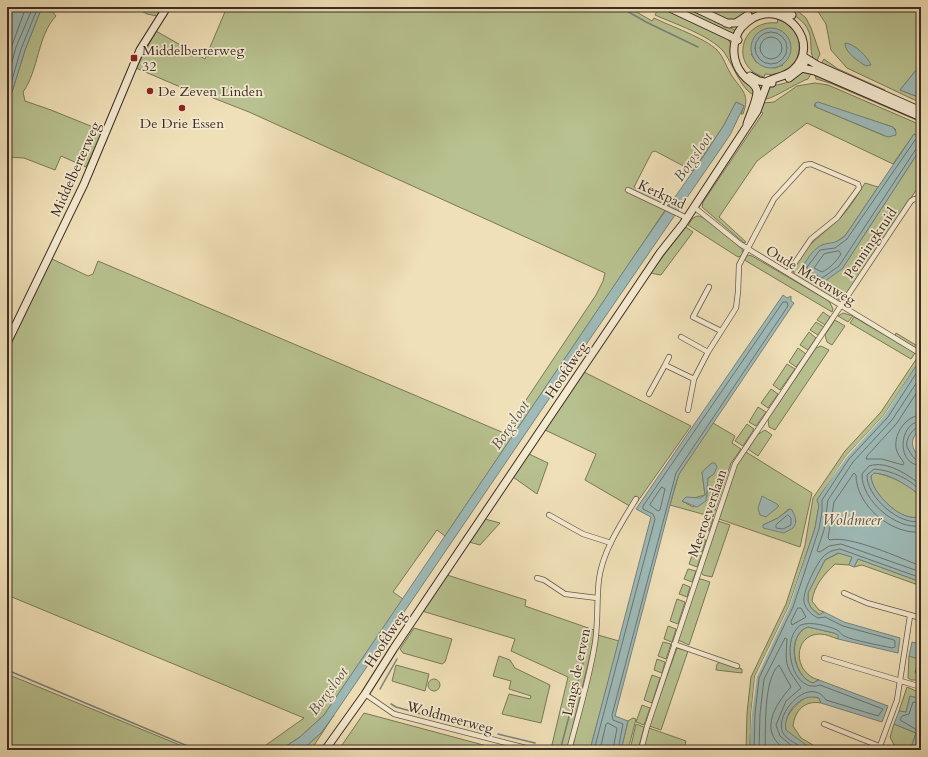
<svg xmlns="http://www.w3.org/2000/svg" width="928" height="757" viewBox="0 0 928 757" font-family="Cardo,serif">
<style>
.green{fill:#b8c290;stroke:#7a785a;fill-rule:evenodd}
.water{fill:#9ebbb9;stroke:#77827d}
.pier{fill:#f0e0b8}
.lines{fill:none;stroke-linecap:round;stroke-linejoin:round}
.shore{stroke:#6e746e;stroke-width:1}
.stream{stroke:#77827d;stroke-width:1.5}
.street-casing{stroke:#6a5a49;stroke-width:6}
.secondary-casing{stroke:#3d2d24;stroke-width:9}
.street{stroke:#f5ebd1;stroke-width:4.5}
.secondary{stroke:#f5ebd1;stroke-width:7}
.poi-dot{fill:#8f2418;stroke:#f5ebd1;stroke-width:1.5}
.labels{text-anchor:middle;stroke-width:3.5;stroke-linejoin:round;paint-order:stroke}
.poi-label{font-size:14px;fill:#3d2d24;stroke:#f5ebd1;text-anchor:start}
.street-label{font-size:14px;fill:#3d2d24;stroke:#f5ebd1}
.water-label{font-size:15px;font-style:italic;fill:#555049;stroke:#f5ebd1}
</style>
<rect width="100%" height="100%" fill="#f0e0b8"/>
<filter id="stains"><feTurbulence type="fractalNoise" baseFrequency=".005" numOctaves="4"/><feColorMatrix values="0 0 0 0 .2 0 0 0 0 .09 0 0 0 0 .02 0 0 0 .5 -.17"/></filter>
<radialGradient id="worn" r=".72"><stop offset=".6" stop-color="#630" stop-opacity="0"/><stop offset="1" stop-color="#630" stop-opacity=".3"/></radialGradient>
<!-- green -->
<path class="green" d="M42,7H53L52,11L56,16C37,36 39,70 23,92L25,101L51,110L103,131L86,167L61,156L55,170L24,158L7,157V108L25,50Z
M134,7H162L157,16L147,14Z
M227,7H628L652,21L654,18C670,26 705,38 717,50C724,57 726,67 732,76C743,92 750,94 743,114H741L744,106L736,102L724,125L693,171L655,151L652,152L634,187L670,203L445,536L437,530L393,592L403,599L324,715L300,737L280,750H259L304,718L7,595V465L9,461H7V348L50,258L88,276L93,274L98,261L504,433L596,295L603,281L605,273L249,112L203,94L192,92L136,68L156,31L205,59Z
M659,7H665L727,38L731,44L732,53L755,92L754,95C741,90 732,62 723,51C709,35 675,24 655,15Z
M673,7H688L737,31L735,35Z
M700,7L731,9L765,7C754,9 742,20 732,20C723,21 708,11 700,7Z
M784,7H793L806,18L811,28L820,54L816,63C808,53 813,43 809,32C804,19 793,16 784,7Z
M815,7H921V64L900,90L921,98V103L847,68L831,50L826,24Z
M778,19C813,32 802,79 765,74L764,77C729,67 740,19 777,23ZM751,54L783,65L775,68L756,62Z
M824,59L838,69L885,90L884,92L821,64Z
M804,71L812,72L808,79C798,82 771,100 765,99C769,83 774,87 788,82C793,80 799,75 804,71Z
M815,75L921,119V122L830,83L816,79Z
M815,83L828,85L914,122L921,126V134L919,136L914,134L893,164L807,123L757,161L719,217L746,242L744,243L702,207L703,202L763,113L759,111L763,103L774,102L797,86ZM816,103L893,127L896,130L885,136L816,107L814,106Z
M921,148V183L842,300H836L794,274C788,258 832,227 842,216C851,206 858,194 865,183L878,187L845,236L833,244L822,245L808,275L842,269Z
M697,216C710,217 731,240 742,249L743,253L741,256L738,257L688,225L693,218Z
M686,227L693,232L661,275L650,273Z
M748,255L752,256L829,301L833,309L832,312L746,261L745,259Z
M823,312L830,317L825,325L817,320Z
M843,313L853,316L848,322L838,316Z
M854,317L915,353L911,359L850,323Z
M835,320L845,326L832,345L827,342L825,335Z
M816,322L824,327L818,335L810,330Z
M809,332L816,338L808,350L800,345Z
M896,333L919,347L918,349L895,336Z
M821,346L829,350L775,430L769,427L768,419L816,348Z
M798,348L806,354L796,367L789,362Z
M919,355L921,356V368L916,366L884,415L846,456L817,500L819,505L815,528L789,606L755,676L751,714L750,750H746L747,713L751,677L786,604L805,545L813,498L845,451L881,412Z
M787,364L795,369L780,390L773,385Z
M584,372L691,426L633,508L585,480L596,454L545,430Z
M771,389L778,394L768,408L761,403Z
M758,407L766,412L756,426L749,422Z
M713,423L735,436L732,443L741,449L731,463L713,517L670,505L679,474ZM712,463V475L707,480V497L693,507L682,501L705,495L702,472Z
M747,424L754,429L743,446L735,441Z
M765,430L772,435L758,456L748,449L757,435Z
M746,452L812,493L800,547L719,519L737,464ZM789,509L792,510L796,522L763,525L778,518Z
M529,454L548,463L537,494L513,477Z
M874,473C886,474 914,485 919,497C921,503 921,510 921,516C903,525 871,493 871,476Z
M705,517L713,519L709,531L701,528Z
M485,519L500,523L480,545L469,542Z
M718,521L730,525L712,577L703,575L701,572Z
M698,538L706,540L702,552L694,549Z
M693,553L701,556L697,567L689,564Z
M839,553L852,557L849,565L835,564C824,574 814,586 812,601L819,610L824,612L820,615L811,608L808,601V593L825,560Z
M858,559L921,582V586L862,565L854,567Z
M688,569L696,571L692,582L684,579Z
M447,575L526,600L525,606L594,630L593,643L567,750L551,749L568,677L511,651L515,639L422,611Z
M701,579L710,582L689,645L678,640L698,580Z
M683,584L690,587L687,597L679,594Z
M677,599L685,602L678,624L670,621Z
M668,626L676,629L672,642L664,639Z
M808,627L834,633L839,635L838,639C832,637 826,634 820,634C793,634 792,673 819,680L813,683C793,677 786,635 808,627Z
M414,628L452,639L445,662L442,664L403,653L400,649Z
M598,635L619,641L590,750H572Z
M663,642L671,644L666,659L658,656Z
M677,648L688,651L661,730L649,726Z
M499,656L510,660L515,668L550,685L541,723L502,714L509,694L530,699L531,696L509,689L511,681L493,676Z
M909,656L919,659L915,672L921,674V680H911L908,678Z
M657,659L665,662L662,673L654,670Z
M720,662L742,669V673L716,670L717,664Z
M396,665L429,674L425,691L392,681Z
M7,674L192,750H7Z
M652,675L660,678L652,703L644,700Z
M428 685a6 6 0 1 1 12 0a6 6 0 1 1-12 0Z
M907,687L921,693V699L910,696L906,712L899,711Z
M809,696L819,698L821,703C805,700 795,710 793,726L801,738L813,745L809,747C802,743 790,737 786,730C781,718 799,700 809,696Z
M642,705L650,708L644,725L636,722Z
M364,713L502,750H358L342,745Z
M334,715L311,750H302L321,733Z
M633,718L636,719L628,750H621L628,721Z
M636,724L644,727L638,750H630Z
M894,724L916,733L912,747L918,750H911L894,745L890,737Z
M649,728L686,741L684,750H643Z"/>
<!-- water -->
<path class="water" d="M7,7H42L25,50L7,108Z
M751 48a20 20 0 1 1 40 0a20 20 0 1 1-40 0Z
M845,43C854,43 868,57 871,65L866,66C858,61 845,53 845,43Z
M921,64V98L900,90Z
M736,102L744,106L730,135L585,346L334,715L321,733L302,750H280L300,737L324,715L632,259L707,151L724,125Z
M818,102L893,127L896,132V135L888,137L816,107L815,103Z
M914,134L919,136L921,134V148L842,269L822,283L808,275L805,276L801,269C806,262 812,249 822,245C832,241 832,246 845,236Z
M783,295L787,298L791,296V301L794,303L679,474L675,486L615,716L628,721L621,750H590L651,517L636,509Z
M916,366L921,368V429C910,438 910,446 919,457L921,455V510L916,492C903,483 890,474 874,473L871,476C871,493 904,525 921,516V582L858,559L854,567L849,565L852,557L838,553L825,560L808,593V601L811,608L819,615L824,612L844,622L900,638L898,653L838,639V635L834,633L808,627C786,634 792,677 813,683L819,680L888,706L882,722L821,703L819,698C801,692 783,713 786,730L809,747L813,745L822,750L784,749L750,750L751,714L755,676L789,606L815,528L819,505L817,500L846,456L884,415Z
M712,463H715L717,467L714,474L708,478L706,501L697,507L682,501L686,497L700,498L705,495L702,472Z
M762,496L777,504L779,506L766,517L760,515L758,508Z
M790,509L792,510C795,516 798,522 793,528L784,533L763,528V525L778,518Z
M912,642L921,644V674L915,673L919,659L909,656Z
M910,696L921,699V750L911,747L916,733L894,724L899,711L906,712Z"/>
<!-- pier -->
<path class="pier" d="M916,366L885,415L847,457L818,497L846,456L884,415Z
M808,550L790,606L757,677L752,714L750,750L751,714L755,676L789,606Z"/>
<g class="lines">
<!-- shore -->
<path class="shore" d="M755 48a16 16 0 1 1 32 0a16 16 0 1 1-32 0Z
M760 48a11 11 0 1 1 22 0a11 11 0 1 1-22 0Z
M7,59L26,7
M7,81L16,47L33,7
M7,97L21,49L38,7
M921,139L915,140L847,239L835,248L820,250L807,267L808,271L822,278L839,266L916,149L921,147
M839,251L841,254C836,262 830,268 822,272L814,268L824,254Z
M921,376L892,420L853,462L828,500L824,530L817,551L820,552L829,546L841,544L921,572
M921,386L897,423L867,456L866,459H882L903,465L904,463C901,458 897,454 896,448C894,433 906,416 921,415
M921,421C897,423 897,467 921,465
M921,426C913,427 905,439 907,447C909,451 912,456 915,459L921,460
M921,485C908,475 887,460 869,466L862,474C861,500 896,530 921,526
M662,487L665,489L660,510L658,511L650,505Z
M921,492C912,479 890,470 874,469L867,475C866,496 900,527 921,521
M788,515L791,518V525L783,529L776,528V525Z
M921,532C891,535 856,505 856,475L854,473L834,502L828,538L830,540C850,535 900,558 921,566
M798,608H801L806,617L792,625L791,622Z
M594,750L655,519L653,514L643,509V506L783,302H787L788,306L676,473L612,715L613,720L623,724L618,750
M600,750L606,724L608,723L617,728L613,750
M754,750L755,714L759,678L793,607L819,529L822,511V500L849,459L888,417L917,372L921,371
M759,750L760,714L764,679L785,638L787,639C785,667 786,666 801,688L786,701L776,725L780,736L797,750
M765,750C766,728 763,680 779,665L791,687C774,706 758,732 786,750
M806,750C799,745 787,740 783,733C773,715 809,674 826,700L878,716L883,709L820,685C791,695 780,637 801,625C810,621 829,626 837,630C840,632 842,635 844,636C855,641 879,645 892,648L895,647V642L894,640L843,626L825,617L818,618C812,615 806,610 804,602C802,593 816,564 823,557C827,552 834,550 840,549L921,578
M919,750L917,744L919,731L900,720L902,716L909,714L913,702L921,703"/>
<!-- stream -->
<path class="stream" d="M620,7L646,22L698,47
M7,670L197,750
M380,689L397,659
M391,704L396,707L439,719
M457,724L486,731
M498,734L535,743
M546,746L559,750L561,747L583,663"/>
<!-- street casing -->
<g class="street-casing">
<path id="street" d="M228,7L232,9
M628,190L687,218
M694,207L740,244L921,354
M709,287L693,317L721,331
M681,337L708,352
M669,357L665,365L694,379
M649,394L665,365
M688,410L694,379L708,352L736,308L738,292L739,265L774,199L805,165L811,164L858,184L859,188L837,218L811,239L788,273
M549,515L583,534L611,543
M537,578L544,580L565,594L597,598
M844,593L867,603L921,618
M674,644L737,666
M824,658L921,687
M365,694L394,714L534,750
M824,724L889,750
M880,746L897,700L910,616
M569,750C578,716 588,683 594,649C599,626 596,603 599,579C603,550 621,524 636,499
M641,750L647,727L735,464L911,201L914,199L921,200"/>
</g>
<!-- secondary casing -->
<g class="secondary-casing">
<path id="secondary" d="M668,7L738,40
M693,7L729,24
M764,10L777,9L792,15
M726,23H736L748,15
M804,57L817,65L921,111
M802,68L815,71L921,117
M750,76L759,81L772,83
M789,78L802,68L806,59
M7,343L84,184L140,50L167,7
M325,750L365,694L394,648L660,253L683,224L757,111L768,81C776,77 785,77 793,70C822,44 786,0 753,18C745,23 738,29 736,38C731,52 735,68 746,78C750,82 756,84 757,91C757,101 750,114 747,124"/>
</g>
<!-- street -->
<use href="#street" class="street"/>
<!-- secondary -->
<use href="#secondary" class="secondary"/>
</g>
<!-- markers -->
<g class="poi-dot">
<rect x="130" y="54" width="8" height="8" rx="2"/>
<circle cx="150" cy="91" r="4"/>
<circle cx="182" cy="108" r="4"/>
</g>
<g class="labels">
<!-- poi labels -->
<g class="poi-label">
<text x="142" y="55">Middelberterweg<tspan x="142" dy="16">32</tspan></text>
<text x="158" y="96">De Zeven Linden</text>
<text x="182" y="128" text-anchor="middle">De Drie Essen</text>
</g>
<!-- street labels -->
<g class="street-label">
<text transform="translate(75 169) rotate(-66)" y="5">Middelberterweg</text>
<text transform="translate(662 194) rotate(25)" y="5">Kerkpad</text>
<text transform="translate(870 243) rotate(-56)" y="5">Penningkruid</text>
<text transform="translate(811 275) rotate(31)" y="5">Oude Merenweg</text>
<text transform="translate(566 370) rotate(-56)" y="5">Hoofdweg</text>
<text transform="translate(707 513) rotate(-71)" y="5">Meeroeverslaan</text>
<text transform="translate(385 639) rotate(-57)" y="5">Hoofdweg</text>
<text transform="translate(576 672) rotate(-78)" y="5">Langs de erven</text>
<text transform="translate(450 717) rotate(15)" y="5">Woldmeerweg</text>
</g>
<!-- water labels -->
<g class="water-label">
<text transform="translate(693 157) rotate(-55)" y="5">Borgsloot</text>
<text transform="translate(510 425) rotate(-56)" y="5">Borgsloot</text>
<text x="852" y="525">Woldmeer</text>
<text transform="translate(328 691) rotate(-53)" y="5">Borgsloot</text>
</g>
</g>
<!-- margin -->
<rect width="928" height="757" fill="none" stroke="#f0e0b8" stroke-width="24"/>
<rect x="8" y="8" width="912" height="741" fill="none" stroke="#3d2d24" stroke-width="2"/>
<rect x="12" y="12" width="904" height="733" fill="none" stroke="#3d2d24"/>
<rect width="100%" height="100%" filter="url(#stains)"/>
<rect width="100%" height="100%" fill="url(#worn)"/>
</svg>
